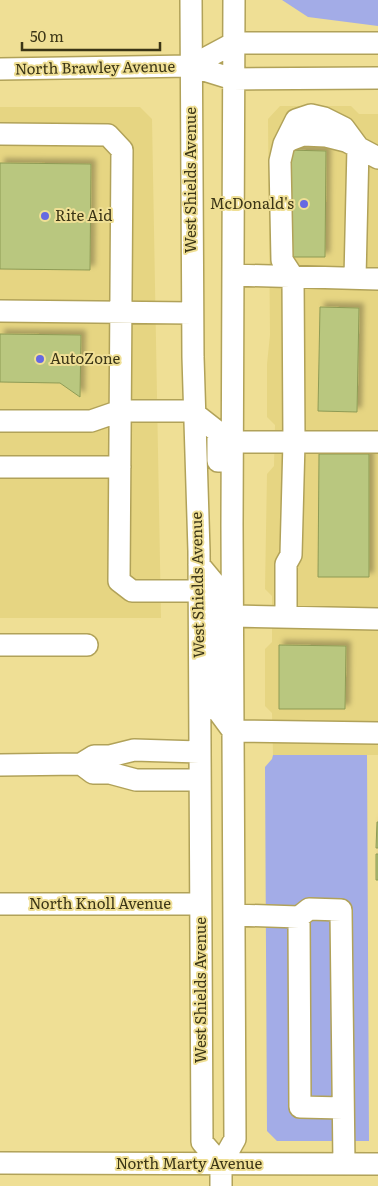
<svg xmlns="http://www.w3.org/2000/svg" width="378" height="1186" viewBox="0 0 378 1186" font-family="Literata,serif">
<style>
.built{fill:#e6d582}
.green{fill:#a3ace7}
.building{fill:#b9c77f;stroke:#8e9b55;filter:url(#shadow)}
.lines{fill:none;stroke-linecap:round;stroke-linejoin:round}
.minor-casing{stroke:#b1a259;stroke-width:24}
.minor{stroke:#fff;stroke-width:21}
.poi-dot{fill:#6669e2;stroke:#efdf95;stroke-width:2}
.labels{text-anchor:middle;stroke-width:4;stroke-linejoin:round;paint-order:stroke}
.street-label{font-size:15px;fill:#3b3516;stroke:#efdf95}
.poi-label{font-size:15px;fill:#3b3516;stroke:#efdf95;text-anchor:start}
</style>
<defs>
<filter id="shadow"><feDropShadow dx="4.5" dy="-4.5" stdDeviation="2.5" flood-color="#0004"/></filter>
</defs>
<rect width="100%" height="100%" fill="#efdf95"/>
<!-- built -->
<path class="built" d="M280,106H351L359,114H378V755H273L272,713L265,706V649L272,642V596L265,589L267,474L274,466L275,425L267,417V364L270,335L268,119Z
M0,107H140L152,119L161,618H0Z"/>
<!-- green -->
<path class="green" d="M282,0H378V26L308,17Z
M273,755H367L369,1141H277L267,1131L265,767L272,759Z"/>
<!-- building -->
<path class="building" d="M287,150L326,151L325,257H286Z
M0,163L91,164L90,270L0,269Z
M320,307L359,308L357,412L318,411Z
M0,334L81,335L80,397L60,383L0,382Z
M319,454H369V577H318Z
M279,645L346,646L345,709H279Z
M377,822H378V848H376Z
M376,854H378V880H376Z"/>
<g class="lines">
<!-- minor casing -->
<g class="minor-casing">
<path id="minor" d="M191,0L193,357L199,551L202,1142L221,1164
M191,66L234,43H378
M0,69L191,66L233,79L378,78
M0,134L108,135L122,150L119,581L132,591H199
M284,144L296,120L311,115L324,118L344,128L358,147L355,278
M233,275L378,279
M0,311L192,313
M195,414L218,432V461
M0,421H91L120,411H195
M233,442H378
M0,467H120
M199,565L214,583L216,708L233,731
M233,616L378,619
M286,617V564L291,555L294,442L293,277L282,260L280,161L284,144L290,140L303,135L326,136L346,141L378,158
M0,645H87
M233,731L378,733
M199,752L134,750L110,756H94L81,764L93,773H110L136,780H199
M0,765L81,764
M0,904H200
M234,915L299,917L300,1107L343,1108
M299,917L309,909L341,910L344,1164
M0,1163L378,1164
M221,1186V1164L235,1139L232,525L234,0"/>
</g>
<!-- minor -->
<use href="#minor" class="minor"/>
</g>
<!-- markers -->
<g class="poi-dot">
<circle cx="304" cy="204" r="5"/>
<circle cx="45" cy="216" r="5"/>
<circle cx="40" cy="359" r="5"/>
</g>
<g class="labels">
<!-- street labels -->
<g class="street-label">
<text transform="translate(95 68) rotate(-1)" y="5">North Brawley Avenue</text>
<text transform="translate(191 180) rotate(-90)" y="5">West Shields Avenue</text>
<text transform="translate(198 585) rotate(-91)" y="5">West Shields Avenue</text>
<text x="100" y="909">North Knoll Avenue</text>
<text transform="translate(201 990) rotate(-90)" y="5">West Shields Avenue</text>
<text x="189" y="1169">North Marty Avenue</text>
</g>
<!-- poi labels -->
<g class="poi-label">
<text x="294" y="209" text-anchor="end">McDonald's</text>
<text x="55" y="221">Rite Aid</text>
<text x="50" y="364">AutoZone</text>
</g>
</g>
<!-- scale -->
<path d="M22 42v8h138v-8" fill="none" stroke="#3b3516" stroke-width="2.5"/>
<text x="30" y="42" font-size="15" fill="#3b3516" stroke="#efdf95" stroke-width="4" paint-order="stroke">50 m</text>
</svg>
